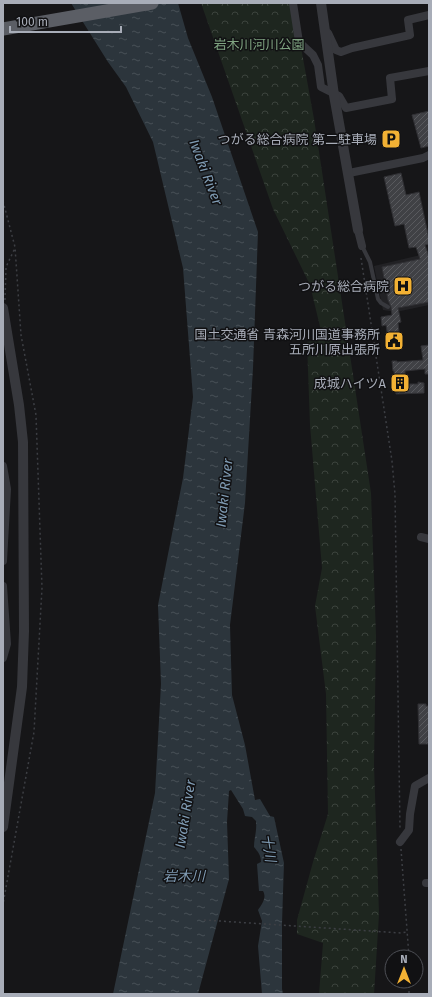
<svg xmlns="http://www.w3.org/2000/svg" width="432" height="997" viewBox="0 0 432 997" font-family="'Fira Sans','Noto Sans JP',sans-serif">
<style>
.built{fill:#222225}
.forest{fill:url(#forest-crowns)}
.water{fill:url(#water-ripples)}
.building{fill:url(#building-hatch);stroke:#303034}
.lines{fill:none;stroke-linecap:round;stroke-linejoin:round}
.path{stroke:#3d3f44;stroke-width:1.5;stroke-dasharray:2 3;stroke-linecap:butt}
.service{stroke:#37383d;stroke-width:4}
.minor{stroke:#37383d;stroke-width:8}
.tertiary{stroke:#37383d;stroke-width:10}
.trunk{stroke:#5b5e65;stroke-width:13}
.labels{text-anchor:middle;stroke-width:3;stroke-linejoin:round;paint-order:stroke}
.park-label{font-size:13px;fill:#7fa381;stroke:#111113}
.poi-label{font-size:13px;fill:#a8adb8;stroke:#111113;text-anchor:end}
.water-label{font-size:14px;font-style:italic;fill:#7f9bb3;stroke:#111113}
</style>
<defs>
<pattern id="forest-crowns" width="20" height="18" patternUnits="userSpaceOnUse"><rect width="20" height="18" fill="#1e261f"/><path d="M2 6a3 3 0 1 1 6 0M12 15a3 3 0 1 1 6 0" fill="none" stroke="#3c433d"/></pattern>
<pattern id="water-ripples" width="26" height="14" patternUnits="userSpaceOnUse"><rect width="26" height="14" fill="#2c353c"/><path d="M2 4q2-2 4 0t4 0M15 11q2-2 4 0t4 0" fill="none" stroke="#485056"/></pattern>
<pattern id="building-hatch" width="6" height="6" patternUnits="userSpaceOnUse"><rect width="6" height="6" fill="#404145"/><path d="M-1 1l2-2M0 6l6-6M5 7l2-2" fill="none" stroke="#595a5e"/></pattern>
</defs>
<rect width="100%" height="100%" fill="#161618"/>
<!-- built -->
<path class="built" d="M429,253V305L396,312L383,310L374,266Z"/>
<!-- forest -->
<path class="forest" d="M201,3H293L314,119L371,493L376,636L374,765L379,914L374,994H319L323,943L297,934V920L313,862L328,814L326,694L315,606L322,568L310,425L307,342L323,339L310,285L273,209Z"/>
<!-- water -->
<path class="water" d="M71,3H178L188,38L212,97L258,232L253,368L245,503L230,625L232,695L245,745L255,800L260,799L270,816L274,817L284,863L282,923V989L283,994H262L258,946L262,921L258,910C262,904 267,898 263,891H259L257,864L261,862C261,855 258,852 254,847C254,838 257,832 256,821L252,817L245,816L243,809L231,790L229,791L227,822L229,879L198,994H113L155,793L161,684L158,605L183,478L193,397L183,268L153,142L126,87L108,62Z"/>
<!-- building -->
<path class="building" d="M429,111V146L421,148L412,115Z
M401,173L406,195L419,192L429,239V244L425,245L429,257V302L398,308L401,322L398,323L401,349L390,350L386,325L382,326L381,317L392,315L391,307L388,300L382,267L420,259L416,247L409,248L404,224L395,226L384,177Z
M429,345V374H425V369L405,371V384H418V382L424,383V393L396,394L394,371H393L392,361H397V362L423,360L421,346Z
M418,704H426V706H428L429,708L428,744H419Z"/>
<g class="lines">
<!-- path -->
<path class="path" d="M3,201L15,247L21,335L36,415L42,588L34,732L3,904
M361,258L392,461L395,494L400,829
M5,300L6,267L15,248
M401,849L409,957
M204,920L401,933L407,932
M409,981V994"/>
<!-- service -->
<path class="service" d="M362,246L370,262L378,299L381,303L388,307"/>
<!-- minor -->
<path class="minor" d="M293,3L299,42L313,55L318,65L321,87L339,96L346,108L392,99L390,78L429,71
M326,33H328L336,50L341,52L352,48L410,35L408,20L429,15
M349,173L423,158L429,155
M358,230L362,246
M3,466L7,489L3,561
M421,537L429,539
M3,586L7,644L3,658
M400,842L409,830L410,814L415,786L429,778
M426,883H429"/>
<!-- tertiary -->
<path class="tertiary" d="M321,3L334,95L358,230
M3,308L19,405L23,442L24,631L22,687L3,827"/>
<!-- trunk -->
<path class="trunk" d="M3,29L152,3"/>
</g>
<!-- icons -->
<defs>
<g id="parking-square" transform="scale(1)"><rect x="-9" y="-9" width="18" height="18" rx="4" fill="#f2b134" stroke="#111113"/><path d="M-3.5-5.5H1a3.5 3.5 0 0 1 0 7H-1V5.5H-3.5ZM-1-3.4V-.6H.8a1.4 1.4 0 0 0 0-2.8Z" fill="#111"/></g>
<g id="hospital-square" transform="scale(1)"><rect x="-9" y="-9" width="18" height="18" rx="4" fill="#f2b134" stroke="#111113"/><path d="M-5-5h3v3.5h4V-5h3V5h-3V1.5h-4V5h-3Z" fill="#111"/></g>
<g id="civic-square" transform="scale(1)"><rect x="-9" y="-9" width="18" height="18" rx="4" fill="#f2b134" stroke="#111113"/><path d="M-.6-6.5H3V-4.5H.6V-3L4-1V1h2V6H-6V1h2V-1L-.6-3ZM-1.2 2.5V6h2.4V2.5Z" fill="#111"/></g>
<g id="building-square" transform="scale(1)"><rect x="-9" y="-9" width="18" height="18" rx="4" fill="#f2b134" stroke="#111113"/><path d="M-4-6H4V6H1V3H-1V6H-4ZM-2.5-4.3h1.7v1.8h-1.7ZM.8-4.3h1.7v1.8H.8ZM-2.5-1h1.7V.8h-1.7ZM.8-1h1.7V.8H.8Z" fill="#111"/></g>
</defs>
<g fill-rule="evenodd">
<use href="#parking-square" x="391" y="139"/>
<use href="#hospital-square" x="403" y="286"/>
<use href="#civic-square" x="394" y="341"/>
<use href="#building-square" x="400" y="383"/>
</g>
<g class="labels">
<!-- park labels -->
<g class="park-label">
<text x="259" y="49">岩木川河川公園</text>
</g>
<!-- poi labels -->
<g class="poi-label">
<text x="377" y="144">つがる総合病院 第二駐車場</text>
<text x="389" y="291">つがる総合病院</text>
<text x="380" y="339">国土交通省 青森河川国道事務所<tspan x="380" dy="15">五所川原出張所</tspan></text>
<text x="386" y="388">成城ハイツA</text>
</g>
<!-- water labels -->
<g class="water-label">
<text transform="translate(206 172) rotate(69)" y="5">Iwaki River</text>
<text transform="translate(224 493) rotate(-84)" y="5">Iwaki River</text>
<text transform="translate(185 814) rotate(-81)" y="5">Iwaki River</text>
<text transform="translate(269 848) rotate(81)" y="5">十川</text>
<text x="184" y="881">岩木川</text>
</g>
</g>
<!-- border -->
<rect width="432" height="997" fill="none" stroke="#a8adb8" stroke-width="8"/>
<!-- north arrow -->
<g transform="translate(404 969)"><circle r="19" fill="#111113" stroke="#4d4f55"/>
<path d="M0-3L7 15L0 10L-7 15Z" fill="#f2b134"/>
<text y="-6" font-size="11" font-weight="bold" text-anchor="middle" fill="#a8adb8">N</text>
</g>
<!-- scale -->
<path d="M10 26v6h111v-6" fill="none" stroke="#a8adb8" stroke-width="2"/>
<text x="16" y="26" font-size="12" fill="#a8adb8" stroke="#111113" stroke-width="3" paint-order="stroke">100 m</text>
</svg>
